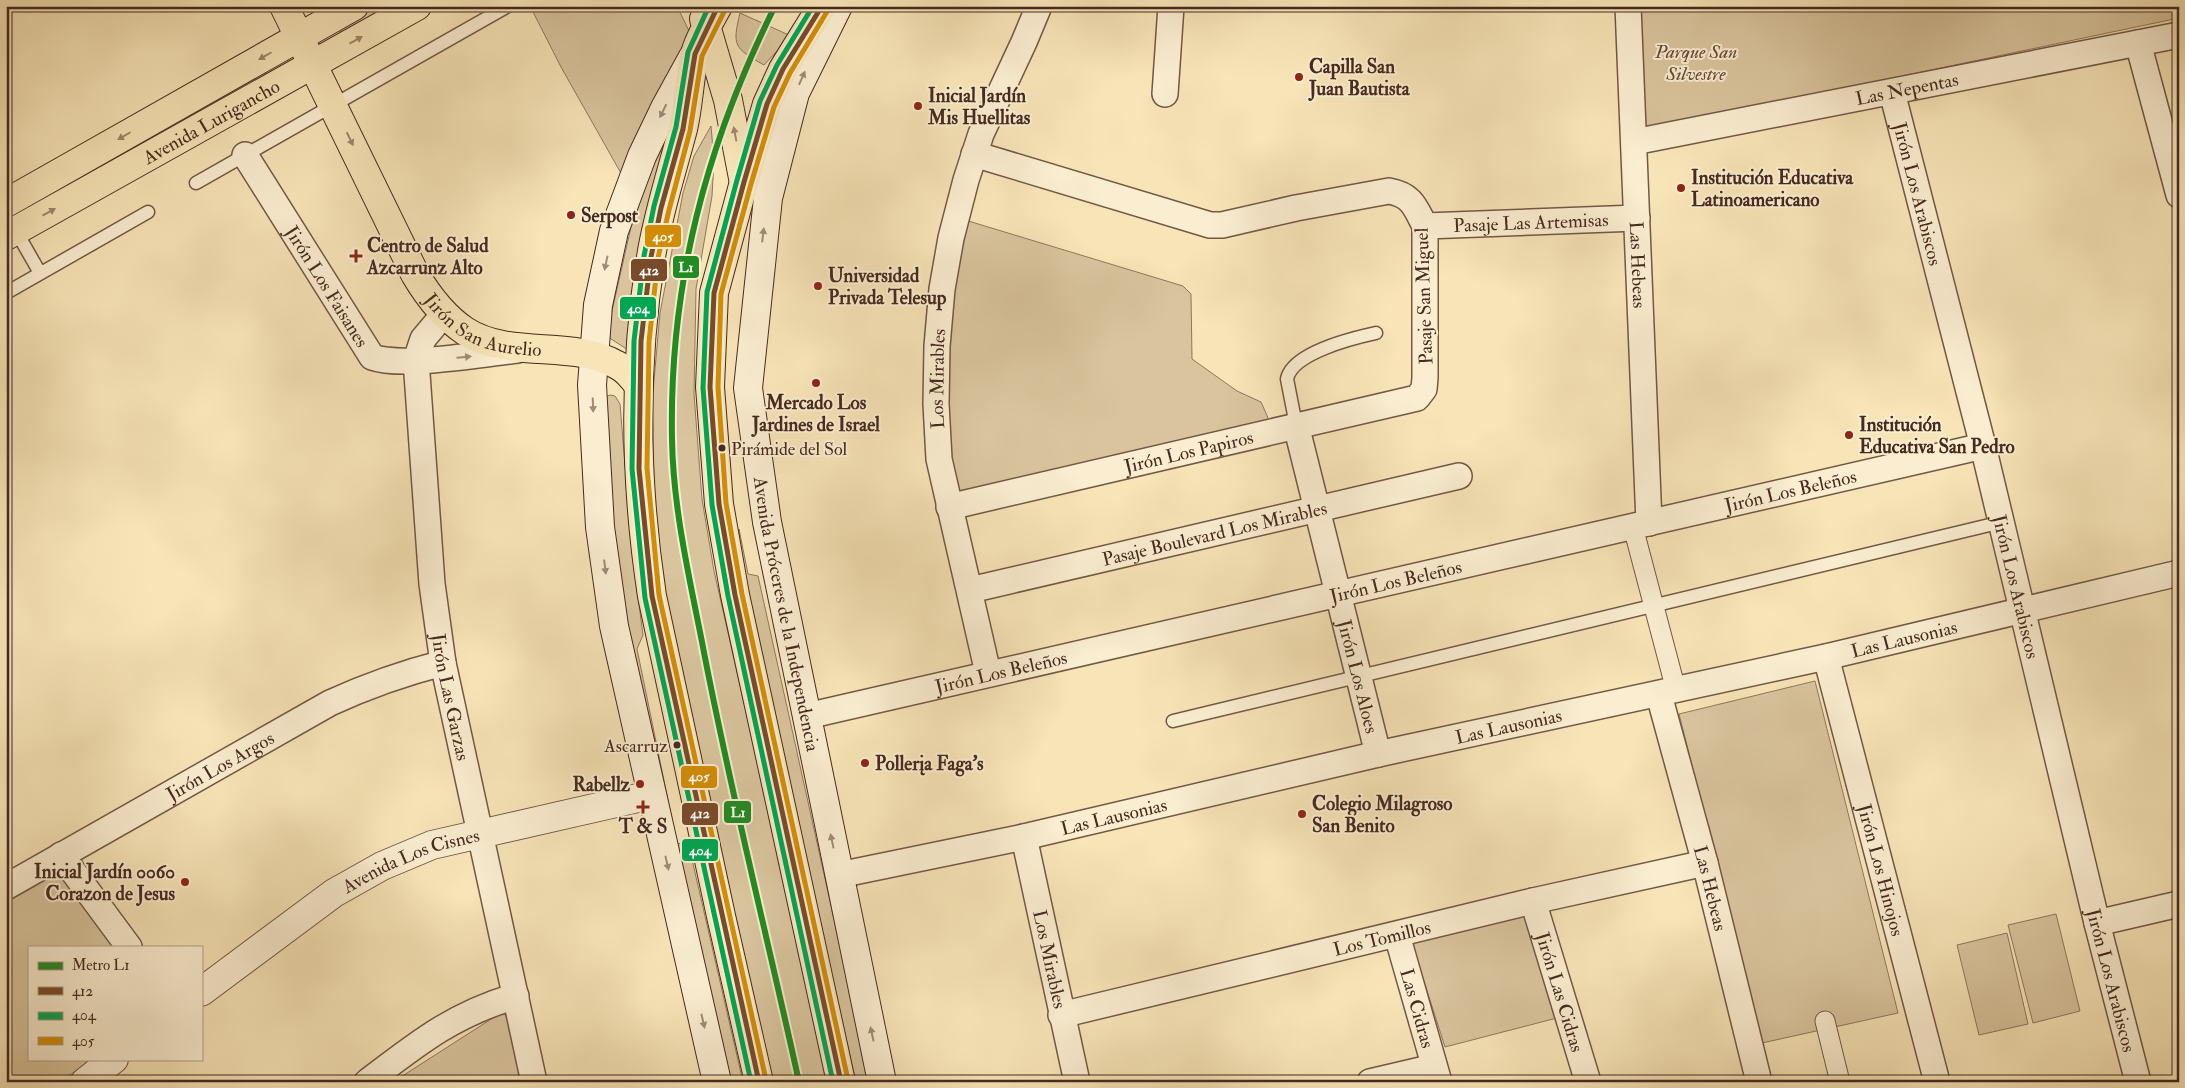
<svg xmlns="http://www.w3.org/2000/svg" width="2185" height="1088" viewBox="0 0 2185 1088" font-family="'IM FELL Double Pica',serif">
<style>
.green{fill:#d9c49d;stroke:#8f775e}
.lines{fill:none;stroke-linecap:round;stroke-linejoin:round}
.service-casing{stroke:#725845;stroke-width:15}
.pedestrian-casing{stroke:#725845;stroke-width:21}
.minor-casing{stroke:#725845;stroke-width:28}
.tertiary-casing{stroke:#725845;stroke-width:30}
.secondary-casing{stroke:#452a1f;stroke-width:30}
.primary-casing{stroke:#452a1f;stroke-width:30}
.service{stroke:#faedd0;stroke-width:12}
.pedestrian{stroke:#faedd0;stroke-width:19}
.minor{stroke:#faedd0;stroke-width:25}
.tertiary{stroke:#faedd0;stroke-width:28}
.secondary{stroke:#faedd0;stroke-width:28}
.primary{stroke:#f7e4b7;stroke-width:28}
.bus-1-casing{stroke:#faedd0;stroke-width:9}
.bus-2-casing{stroke:#faedd0;stroke-width:9}
.bus-3-casing{stroke:#faedd0;stroke-width:9}
.bus-1{stroke:#7a4b2a;stroke-width:5}
.bus-2{stroke:#00a651;stroke-width:5}
.bus-3{stroke:#d38d06;stroke-width:5}
.metro-1-casing{stroke:#faedd0;stroke-width:10}
.metro-1{stroke:#228b22;stroke-width:6}
.oneway{fill:#9e876b}
.oneway2{fill:#a08c78}
.poi-dot{fill:#8f2418;stroke:#faedd0;stroke-width:2}
.bus-dot{fill:#452a1f;stroke:#faedd0;stroke-width:2}
.labels{text-anchor:middle;stroke-width:4;stroke-linejoin:round;paint-order:stroke}
.bus-label{font-size:18px;fill:#452a1f;stroke:#faedd0;text-anchor:start}
.park-label{font-size:19px;font-style:italic;fill:#634938;stroke:#faedd0}
.poi-label{font-size:19px;font-weight:bold;fill:#452a1f;stroke:#faedd0;text-anchor:start}
.street-label{font-size:19px;fill:#452a1f;stroke:#faedd0}
.line-badge{stroke:#faedd0;stroke-width:2}
.badge-label{font-size:14px;text-anchor:middle;font-weight:bold;fill:#fff}
</style>
<rect width="100%" height="100%" fill="#f7e4b7"/>
<filter id="stains"><feTurbulence type="fractalNoise" baseFrequency=".004" numOctaves="4"/><feColorMatrix values="0 0 0 0 .2 0 0 0 0 .09 0 0 0 0 .02 0 0 0 .5 -.17"/></filter>
<radialGradient id="worn" r=".72"><stop offset=".6" stop-color="#630" stop-opacity="0"/><stop offset="1" stop-color="#630" stop-opacity=".3"/></radialGradient>
<!-- green -->
<path class="green" d="M374,6H393L342,34L337,27Z
M530,6H677L689,31V40L622,175L561,67Z
M1638,6H2179V18L1650,129L1644,126Z
M740,13L791,36L764,65C734,48 732,46 740,13Z
M263,69L266,75L6,222V214Z
M675,112L628,350L608,337L607,333L631,227L660,144Z
M711,126L714,161L712,196L696,289L694,394L702,499L714,571L830,1082H770L664,594L653,495V392L660,313L683,193L694,156Z
M965,220L1183,286L1191,294L1192,359L1237,391L1261,402L1269,420L954,493L946,444L948,331Z
M610,395L615,396L620,404L632,551L643,635L637,649L677,844L688,842L743,1082H726L630,656L611,539L605,397Z
M739,529L748,574L758,576L870,1082H856L741,574Z
M1815,681L1898,1013L1762,1043L1679,714Z
M55,864L120,947H29V1059H91L61,1082H6V895Z
M1526,912L1557,1018L1445,1047L1411,941Z
M2056,914L2080,1011L2033,1023L2008,925Z
M2007,933L2028,1024L1979,1035L1957,945Z
M499,1014L507,1015L522,1082H393Z"/>
<g class="lines">
<!-- service casing -->
<g class="service-casing">
<path id="service" d="M196,183L508,6
M16,231L40,273
M6,293L148,212
M1296,425L1287,379C1292,353 1353,338 1376,333
M1173,721L2002,522"/>
</g>
<!-- pedestrian casing -->
<g class="pedestrian-casing">
<path id="pedestrian" d="M1633,527L1676,690
M1825,1021L1840,1082"/>
</g>
<!-- minor casing -->
<g class="minor-casing">
<g id="minor">
<path id="s1" d="M1628,6L1649,523"/>
<path d="M2138,43L2179,195"/>
<path id="s2" d="M1892,92L1983,446L2097,923L2138,1082"/>
<path d="M1165,94L1171,6"/>
<path id="s3" d="M1634,142L2179,35"/>
<path id="s4" d="M245,155L372,357C402,368 483,354 517,350"/>
<path id="s5" d="M1425,226L1637,218"/>
<path id="s6" d="M444,314L423,339L416,360L432,584L443,663L534,1082"/>
<path id="s7" d="M1296,425L1378,754"/>
<path id="s8" d="M949,507L1417,398L1424,389L1425,378V226C1415,207 1412,195 1389,191L1296,208L1222,225H1210L974,154"/>
<path id="s9" d="M970,590L1459,476"/>
<path id="s10" d="M1826,657L1937,1082"/>
<path id="s11" d="M988,673L939,459L936,404L937,346L942,289L951,238L966,180L981,134L1024,42L1039,6"/>
<path id="s12" d="M1659,695L1705,863L1759,1082"/>
<path id="s13" d="M807,716L1983,446"/>
<path id="s14" d="M1024,837L1077,1082"/>
<path d="M61,855L129,947"/>
<path id="s15" d="M839,875L1024,837L1378,754L1826,657L2179,573"/>
<path id="s16" d="M6,887L330,703C367,686 404,673 443,663"/>
<path id="s17" d="M1533,901L1588,1082"/>
<path d="M2097,923L2179,904"/>
<path id="s18" d="M1397,935L1439,1082"/>
<path id="s19" d="M1061,1015L1533,901L1705,863"/>
<path d="M367,1082C418,1043 454,1014 516,996"/>
<path d="M1370,1082L1434,1067"/>
</g>
</g>
<!-- tertiary casing -->
<g class="tertiary-casing">
<g id="tertiary">
<path id="s20" d="M201,992L334,893L382,866L432,845L651,795"/>
<path d="M85,1082L114,1059"/>
</g>
</g>
<!-- secondary casing -->
<g class="secondary-casing">
<g id="secondary">
<path id="s21" d="M838,6L795,93L768,198L748,388L767,522L882,1082"/>
<path d="M693,57L665,108L642,156L614,231L598,305L592,385L600,527L614,626L717,1082"/>
</g>
</g>
<!-- primary casing -->
<g class="primary-casing">
<g id="primary">
<path id="s22" d="M284,6L415,274C428,296 444,317 465,331C510,360 572,339 617,365C626,369 633,378 639,386"/>
<path d="M718,6C710,21 699,38 695,54C689,78 689,104 683,129C672,171 658,213 651,257C633,368 635,484 652,596L721,916L759,1082"/>
<path d="M822,6L783,69L767,104L744,182L714,293L710,387L719,504L735,595L841,1082"/>
<path d="M704,19L728,100L743,178"/>
<path d="M6,203L354,6"/>
<path id="s23" d="M6,236L417,6"/>
</g>
</g>
<!-- service -->
<use href="#service" class="service"/>
<!-- pedestrian -->
<use href="#pedestrian" class="pedestrian"/>
<!-- minor -->
<use href="#minor" class="minor"/>
<!-- tertiary -->
<use href="#tertiary" class="tertiary"/>
<!-- secondary -->
<use href="#secondary" class="secondary"/>
<!-- primary -->
<use href="#primary" class="primary"/>
<!-- bus-1 casing -->
<g class="bus-1-casing">
<path id="bus-1" d="M718,6L695,54L683,129L661,208L651,257L641,341L639,469L652,596L759,1082
M822,6L783,69L767,104L744,182L714,293L710,387L719,504L735,595L841,1082"/>
</g>
<!-- bus-2 casing -->
<g class="bus-2-casing">
<path id="bus-2" d="M709,6L688,52L676,127L654,206L644,256L634,341L632,469L645,598L751,1082
M813,6L777,65L760,101L737,180L707,292L703,388L712,505L728,596L833,1082"/>
</g>
<!-- bus-3 casing -->
<g class="bus-3-casing">
<path id="bus-3" d="M725,10L702,56L690,131L669,210L658,258L649,342L647,468L659,595L766,1080
M828,10L790,73L774,107L751,184L721,294L718,387L726,503L742,594L848,1080"/>
</g>
<!-- bus-1 -->
<use href="#bus-1" class="bus-1"/>
<!-- bus-2 -->
<use href="#bus-2" class="bus-2"/>
<!-- bus-3 -->
<use href="#bus-3" class="bus-3"/>
<!-- metro-1 casing -->
<g class="metro-1-casing">
<path id="metro-1" d="M775,6C706,145 669,284 672,439C673,507 689,576 702,642C730,790 767,935 799,1082"/>
</g>
<!-- metro-1 -->
<use href="#metro-1" class="metro-1"/>
</g>
<!-- one-way arrows -->
<defs><path id="oneway-solid" d="M-6-.8H1V-3.2L6.5 0L1 3.2V.8H-6Z" transform="scale(1.25)"/></defs>
<g class="oneway">
<use href="#oneway-solid" transform="translate(356 40) rotate(-29)"/>
<use href="#oneway-solid" transform="translate(265 56) rotate(150)"/>
<use href="#oneway-solid" transform="translate(735 134) rotate(-101)"/>
<use href="#oneway-solid" transform="translate(124 136) rotate(150)"/>
<use href="#oneway-solid" transform="translate(350 139) rotate(64)"/>
<use href="#oneway-solid" transform="translate(49 212) rotate(-29)"/>
</g>
<g class="oneway2">
<use href="#oneway-solid" transform="translate(802 78) rotate(-66)"/>
<use href="#oneway-solid" transform="translate(663 111) rotate(116)"/>
<use href="#oneway-solid" transform="translate(763 235) rotate(-83)"/>
<use href="#oneway-solid" transform="translate(606 263) rotate(102)"/>
<use href="#oneway-solid" transform="translate(464 357) rotate(-5)"/>
<use href="#oneway-solid" transform="translate(593 405) rotate(88)"/>
<use href="#oneway-solid" transform="translate(605 567) rotate(83)"/>
<use href="#oneway-solid" transform="translate(832 841) rotate(-102)"/>
<use href="#oneway-solid" transform="translate(667 863) rotate(77)"/>
<use href="#oneway-solid" transform="translate(703 1021) rotate(77)"/>
<use href="#oneway-solid" transform="translate(872 1034) rotate(-102)"/>
</g>
<!-- markers -->
<g class="poi-dot">
<circle cx="1299" cy="77" r="5"/>
<circle cx="918" cy="106" r="5"/>
<circle cx="1681" cy="188" r="5"/>
<circle cx="571" cy="215" r="5"/>
<path d="M353.5 248.5h5v5h5v5h-5v5h-5v-5h-5v-5h5z"/>
<circle cx="818" cy="286" r="5"/>
<circle cx="816" cy="383" r="5"/>
<circle cx="1849" cy="435" r="5"/>
<circle cx="865" cy="763" r="5"/>
<circle cx="640" cy="784" r="5"/>
<path d="M640.5 799.5h5v5h5v5h-5v5h-5v-5h-5v-5h5z"/>
<circle cx="1302" cy="814" r="5"/>
<circle cx="185" cy="882" r="5"/>
</g>
<g class="bus-dot">
<circle cx="722" cy="448" r="4.5"/>
<circle cx="677" cy="745" r="4.5"/>
</g>
<g class="labels">
<!-- bus labels -->
<g class="bus-label">
<text x="731" y="455">Pirámide del Sol</text>
<text x="668" y="752" text-anchor="end">Ascarruz</text>
</g>
<!-- park labels -->
<g class="park-label">
<text x="1696" y="58">Parque San<tspan x="1696" dy="22">Silvestre</tspan></text>
</g>
<!-- poi labels -->
<g class="poi-label">
<text x="1309" y="73">Capilla San<tspan x="1309" dy="22">Juan Bautista</tspan></text>
<text x="928" y="102">Inicial Jardín<tspan x="928" dy="22">Mis Huellitas</tspan></text>
<text x="1691" y="184">Institución Educativa<tspan x="1691" dy="22">Latinoamericano</tspan></text>
<text x="581" y="222">Serpost</text>
<text x="367" y="252">Centro de Salud<tspan x="367" dy="22">Azcarrunz Alto</tspan></text>
<text x="828" y="282">Universidad<tspan x="828" dy="22">Privada Telesup</tspan></text>
<text x="816" y="409" text-anchor="middle">Mercado Los<tspan x="816" dy="22">Jardines de Israel</tspan></text>
<text x="1859" y="431">Institución<tspan x="1859" dy="22">Educativa San Pedro</tspan></text>
<text x="875" y="770">Pollerįa Faga's</text>
<text x="630" y="791" text-anchor="end">Rabellz</text>
<text x="1312" y="810">Colegio Milagroso<tspan x="1312" dy="22">San Benito</tspan></text>
<text x="643" y="833" text-anchor="middle">T &amp; S</text>
<text x="175" y="878" text-anchor="end">Inicial Jardín 0060<tspan x="175" dy="22">Corazon de Jesus</tspan></text>
</g>
<!-- street labels -->
<g class="street-label">
<text dy="7" stroke="none"><textPath href="#s3" startOffset="278">Las Nepentas</textPath></text>
<text dy="7" stroke="none"><textPath href="#s23" startOffset="235">Avenida Lurigancho</textPath></text>
<text dy="7" stroke="none"><textPath href="#s2" startOffset="105">Jirón Los Arabiscos</textPath></text>
<text dy="7" stroke="none"><textPath href="#s5" startOffset="106">Pasaje Las Artemisas</textPath></text>
<text dy="7" stroke="none"><textPath href="#s1" startOffset="259">Las Hebeas</textPath></text>
<text dy="7" stroke="none"><textPath href="#s4" startOffset="155">Jirón Los Faisanes</textPath></text>
<text transform="translate(1423 296) rotate(-92)" y="7">Pasaje San Miguel</text>
<text dy="7" stroke="none"><textPath href="#s22" startOffset="389">Jirón San Aurelio</textPath></text>
<text dy="7" stroke="none"><textPath href="#s11" startOffset="300">Los Mirables</textPath></text>
<text dy="7" stroke="none"><textPath href="#s8" startOffset="246">Jirón Los Papiros</textPath></text>
<text dy="7" stroke="none"><textPath href="#s13" startOffset="1009">Jirón Los Beleños</textPath></text>
<text dy="7" stroke="none"><textPath href="#s9" startOffset="251">Pasaje Boulevard Los Mirables</textPath></text>
<text dy="7" stroke="none"><textPath href="#s13" startOffset="604">Jirón Los Beleños</textPath></text>
<text dy="7" stroke="none"><textPath href="#s2" startOffset="510">Jirón Los Arabiscos</textPath></text>
<text dy="7" stroke="none"><textPath href="#s21" startOffset="626">Avenida Próceres de la Independencia</textPath></text>
<text dy="7" stroke="none"><textPath href="#s15" startOffset="1091">Las Lausonias</textPath></text>
<text dy="7" stroke="none"><textPath href="#s13" startOffset="199">Jirón Los Beleños</textPath></text>
<text dy="7" stroke="none"><textPath href="#s7" startOffset="259">Jirón Los Aloes</textPath></text>
<text dy="7" stroke="none"><textPath href="#s6" startOffset="394">Jirón Las Garzas</textPath></text>
<text dy="7" stroke="none"><textPath href="#s15" startOffset="686">Las Lausonias</textPath></text>
<text dy="7" stroke="none"><textPath href="#s16" startOffset="246">Jirón Los Argos</textPath></text>
<text dy="7" stroke="none"><textPath href="#s15" startOffset="281">Las Lausonias</textPath></text>
<text dy="7" stroke="none"><textPath href="#s20" startOffset="250">Avenida Los Cisnes</textPath></text>
<text dy="7" stroke="none"><textPath href="#s10" startOffset="220">Jirón Los Hinojos</textPath></text>
<text dy="7" stroke="none"><textPath href="#s12" startOffset="200">Las Hebeas</textPath></text>
<text dy="7" stroke="none"><textPath href="#s19" startOffset="330">Los Tomillos</textPath></text>
<text dy="7" stroke="none"><textPath href="#s14" startOffset="125">Los Mirables</textPath></text>
<text dy="7" stroke="none"><textPath href="#s2" startOffset="915">Jirón Los Arabiscos</textPath></text>
<text dy="7" stroke="none"><textPath href="#s17" startOffset="95">Jirón Las Cidras</textPath></text>
<text dy="7" stroke="none"><textPath href="#s18" startOffset="76">Las Cidras</textPath></text>
</g>
</g>
<g class="line-badge">
<rect x="644" y="224" width="38" height="24" rx="5" fill="#d38d06"/>
<rect x="672" y="255" width="28" height="24" rx="5" fill="#228b22"/>
<rect x="630" y="258" width="38" height="24" rx="5" fill="#7a4b2a"/>
<rect x="619" y="296" width="38" height="24" rx="5" fill="#00a651"/>
<rect x="680" y="765" width="38" height="24" rx="5" fill="#d38d06"/>
<rect x="723" y="800" width="29" height="24" rx="5" fill="#228b22"/>
<rect x="681" y="802" width="38" height="24" rx="5" fill="#7a4b2a"/>
<rect x="681" y="838" width="38" height="24" rx="5" fill="#00a651"/>
</g>
<g class="badge-label">
<text x="663" y="241">405</text>
<text x="686" y="272">L1</text>
<text x="649" y="275">412</text>
<text x="638" y="313">404</text>
<text x="699" y="781">405</text>
<text x="738" y="817">L1</text>
<text x="700" y="818">412</text>
<text x="700" y="855">404</text>
</g>
<!-- margin -->
<rect width="2185" height="1088" fill="none" stroke="#f7e4b7" stroke-width="25"/>
<rect x="8" y="8" width="2170" height="1073" fill="none" stroke="#452a1f" stroke-width="2.5"/>
<rect x="12" y="12" width="2160" height="1063" fill="none" stroke="#452a1f"/>
<!-- legend -->
<rect x="28" y="946" width="175" height="115" fill="#faedd0" stroke="#b29f89"/>
<rect x="38" y="962" width="25" height="8" fill="#228b22" stroke="#b29f89"/>
<text x="72" y="970" font-size="15" fill="#452a1f">Metro L1</text>
<rect x="38" y="987" width="25" height="8" fill="#7a4b2a" stroke="#b29f89"/>
<text x="72" y="996" font-size="15" fill="#452a1f">412</text>
<rect x="38" y="1012" width="25" height="8" fill="#00a651" stroke="#b29f89"/>
<text x="72" y="1020" font-size="15" fill="#452a1f">404</text>
<rect x="38" y="1037" width="25" height="8" fill="#d38d06" stroke="#b29f89"/>
<text x="72" y="1046" font-size="15" fill="#452a1f">405</text>
<rect width="100%" height="100%" filter="url(#stains)"/>
<rect width="100%" height="100%" fill="url(#worn)"/>
</svg>
